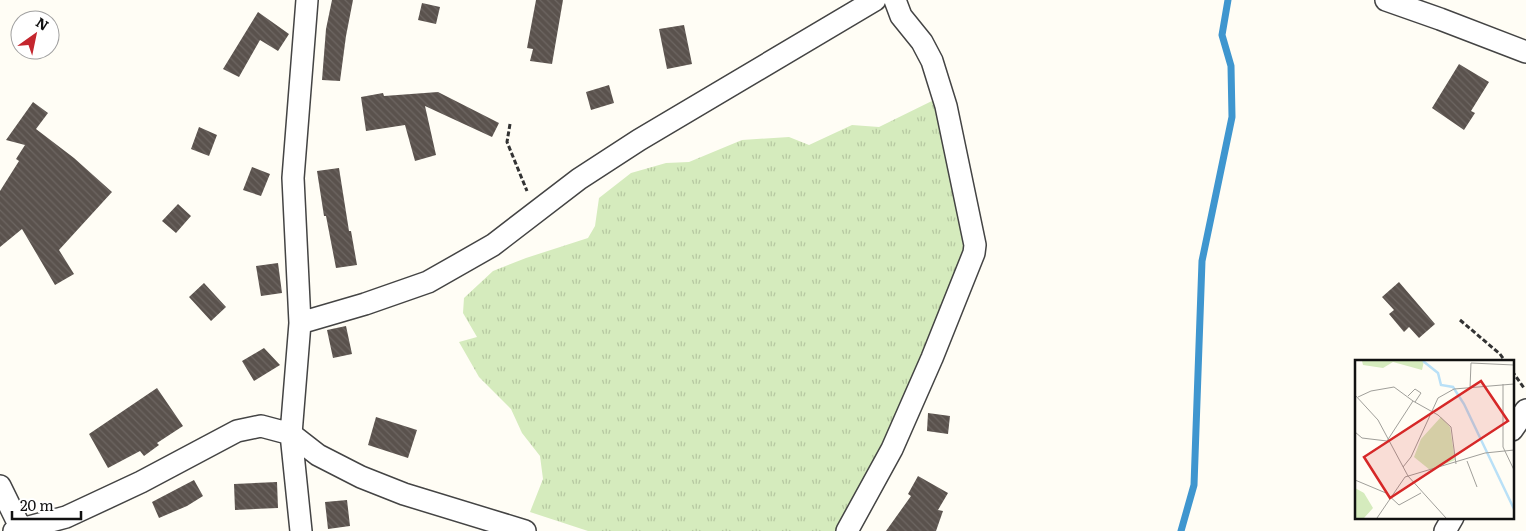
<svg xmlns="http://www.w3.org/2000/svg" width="1526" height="531" viewBox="0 0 1526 531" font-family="Literata,serif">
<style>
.park{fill:url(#park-tufts)}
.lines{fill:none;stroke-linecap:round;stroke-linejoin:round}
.stream{stroke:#3f96cf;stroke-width:7}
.building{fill:url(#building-back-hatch)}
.minor-casing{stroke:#444;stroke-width:24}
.path{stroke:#333;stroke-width:3;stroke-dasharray:5 2.5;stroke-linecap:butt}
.minor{stroke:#fff;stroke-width:21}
.inset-river{fill:none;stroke:#b9e0f7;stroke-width:2.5}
.inset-road{fill:none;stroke:#a09f9a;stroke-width:1}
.view{fill:#d62828;fill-opacity:0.15;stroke:#d62828;stroke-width:2.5}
.inset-edge{fill:none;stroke:#111;stroke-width:2.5}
</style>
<defs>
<pattern id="park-tufts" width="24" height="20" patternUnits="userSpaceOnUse" patternTransform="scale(1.25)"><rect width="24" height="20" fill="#d5ebbd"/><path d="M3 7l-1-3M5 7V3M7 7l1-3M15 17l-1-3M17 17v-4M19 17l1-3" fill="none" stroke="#b6c8a1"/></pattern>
<pattern id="building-back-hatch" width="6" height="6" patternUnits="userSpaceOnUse" patternTransform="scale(1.25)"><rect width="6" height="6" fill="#5a524d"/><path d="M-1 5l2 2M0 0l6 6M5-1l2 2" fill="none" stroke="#6d6662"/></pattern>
</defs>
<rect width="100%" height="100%" fill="#fffdf5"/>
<!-- park -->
<path class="park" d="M940,97L970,242L923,370L840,531H588L530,512L543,479L540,456L522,433L511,409L479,377L459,342L477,337L463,313L464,298L493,271L526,258L588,238L595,226L599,198L631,173L666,163L689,162L742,140L789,137L809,145L852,125L879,127Z"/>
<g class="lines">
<!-- stream -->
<path class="stream" d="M1181,531L1194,485L1202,261L1232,117L1231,66L1222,35L1228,0"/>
</g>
<!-- building -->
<path class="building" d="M332,0H353L346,36L340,81L322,80L326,29Z
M536,0H563L552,64L530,61L533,49L527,48Z
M422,3L440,7L436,24L418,20Z
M258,12L289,34L278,51L260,40L239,77L223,69Z
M684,25L692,64L667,69L659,29Z
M1459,64L1489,82L1471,111L1475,113L1464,130L1432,108Z
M609,85L614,103L591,110L586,92Z
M438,92L499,123L492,137L425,106L436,155L415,161L405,125L366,131L361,97L383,93L384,96Z
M33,102L48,113L36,129L74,158L112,192L59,250L74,274L55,285L22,229L0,247V191L19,161L16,159L25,145L6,140Z
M199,127L217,135L209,156L191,149Z
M252,167L270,174L261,196L243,190Z
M339,168L349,231H351L357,265L336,268L326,216H324L317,171Z
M178,204L191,216L176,233L162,221Z
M278,263L282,293L261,296L256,266Z
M1399,282L1435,324L1419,338L1409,327L1404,332L1389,314L1394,310L1382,297Z
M204,283L226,307L211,321L189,297Z
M346,326L352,354L333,358L327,330Z
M264,348L280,365L254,381L242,361Z
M157,388L183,426L157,443L159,445L144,456L140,451L108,468L89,434Z
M928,413L950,416L948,434L927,431Z
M376,417L417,430L408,458L368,445Z
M918,476L948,493L938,510L943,511L936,531H886L911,496L908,494Z
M194,480L203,496L187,506L159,518L152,502Z
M277,482L278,508L235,510L234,484Z
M347,500L350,526L328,529L325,502Z"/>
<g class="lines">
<!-- minor casing -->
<g class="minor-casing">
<path id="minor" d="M1386,0L1440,19L1526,52
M300,323L365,304L428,282L493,245L579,179L639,140L875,0
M1512,430L1526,410
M0,486L22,531
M14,531L66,517L141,482L237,431L261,426L291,434L318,455L361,477L404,494L525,531
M301,531L291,434L300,323L293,178L307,0
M847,531L892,449L932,358L974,253L975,245L946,106L932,61L922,42L901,16L895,0
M1445,531L1453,517"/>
</g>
<!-- path -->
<path class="path" d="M510,124L507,142L527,191
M1460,320L1500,354L1505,361
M1512,371L1524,388"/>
<!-- minor -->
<use href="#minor" class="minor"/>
</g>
<!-- overview -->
<g transform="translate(1355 360)">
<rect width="159" height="159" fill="#fffdf5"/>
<path d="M7,1H69L67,10L38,2L28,8L8,5Z" fill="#d5ebbd"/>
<path d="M86,57L95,67L100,100L75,110L59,97L66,79ZM0,128L9,133L18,148L9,158H0Z" fill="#d5ebbd"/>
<path class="inset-river" d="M68,1L83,13L86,25L98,27L109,44L159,149"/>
<path class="inset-road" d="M148,24V87L159,110M115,28L116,3L159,5M0,35L23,60L53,116L91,158M53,36L60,29L66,33L60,42M3,37L16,31L39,27L58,41M0,72L7,78L32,81L58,41L83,55L96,67L101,104M112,101L122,127M48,107L56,97L83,38L99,29L159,24M0,120L31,133L44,145L66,133M22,158L50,117L130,93L159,90"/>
<path class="view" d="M126,21L153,61L35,138L9,97Z"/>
<rect width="159" height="159" class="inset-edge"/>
</g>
<!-- north arrow -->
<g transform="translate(35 35) rotate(33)"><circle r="24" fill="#ffffff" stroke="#a0a0a0"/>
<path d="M0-4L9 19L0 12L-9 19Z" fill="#c4262e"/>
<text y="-8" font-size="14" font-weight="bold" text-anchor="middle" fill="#111111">N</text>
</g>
<!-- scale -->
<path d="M12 511v8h69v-8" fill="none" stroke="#111111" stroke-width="2.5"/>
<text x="20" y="511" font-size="15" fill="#111111" stroke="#ffffff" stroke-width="4" paint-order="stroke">20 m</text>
</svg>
